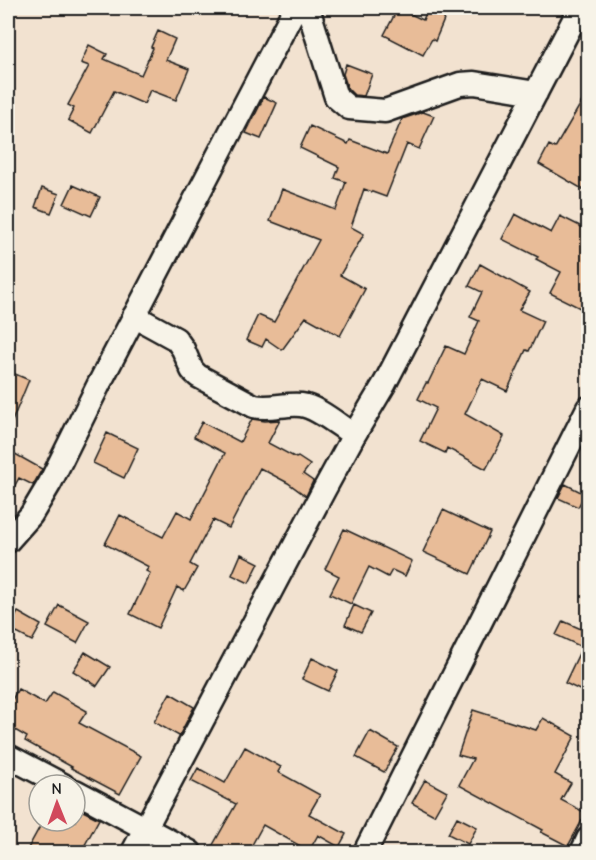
<svg xmlns="http://www.w3.org/2000/svg" width="596" height="860" viewBox="0 0 596 860" font-family="'Comic Neue',sans-serif">
<style>
.building{fill:#e8bc98;stroke:#1c1c1c;stroke-width:1.5}
.lines{fill:none;stroke-linecap:round;stroke-linejoin:round}
.minor-casing{stroke:#1c1c1c;stroke-width:27}
.minor{stroke:#f7f3e8;stroke-width:22}
</style>
<rect width="100%" height="100%" fill="#f2e2d0"/>
<filter id="ink" filterUnits="userSpaceOnUse"><feTurbulence type="fractalNoise" baseFrequency=".0167" numOctaves="2"/><feDisplacementMap in="SourceGraphic" scale="12" xChannelSelector="R" yChannelSelector="G"/><feConvolveMatrix kernelMatrix="1 2 1 2 8 2 1 2 1" color-interpolation-filters="sRGB"/></filter>
<g filter="url(#ink)">
<!-- building -->
<path class="building" d="M398,8L423,20L428,8H449L435,41L432,39L423,55L384,35Z
M158,31L175,39L166,60L189,69L176,100L150,90L144,104L114,91L92,133L68,120L74,108L68,105L89,66L81,63L89,45L107,54L104,59L141,75L153,48L151,47Z
M346,64L372,74L364,96L354,95L348,89L343,74Z
M588,91V182L584,190L539,164L549,145L555,148Z
M264,97L277,103L261,139L246,133Z
M423,112L434,116L419,149L407,144L386,197L364,189L351,227L364,234L340,275L365,289L340,336L306,317L282,350L266,339L262,347L246,340L258,315L274,322L319,240L270,221L282,189L336,210L346,182L335,178L339,167L300,148L310,126L348,144L350,140L387,154L402,119Z
M73,185L100,197L91,216L64,204Z
M42,188L59,194L51,213L35,207Z
M515,214L551,233L560,216L588,230V296L582,309L550,293L561,272L536,259L538,257L502,239Z
M480,264L530,292L519,310L543,321L529,351L526,350L507,391L482,379L465,414L504,436L486,469L447,448L445,453L420,441L436,408L418,399L426,383H428L446,346L464,354L479,321L470,317L482,292L469,286Z
M8,371L29,380L8,431Z
M252,419L265,421L280,420L268,443L296,458L298,457L310,465L303,474L313,481L306,496L288,483L260,468L229,528L213,520L190,564L197,568L184,591L177,587L158,628L130,614L150,573L146,571L149,567L105,544L120,515L163,537L177,511L191,519L225,453L194,437L202,422L240,442Z
M107,433L138,448L124,478L93,463Z
M8,450L42,469L33,485L19,478L8,498Z
M565,484L585,494L578,507L558,498Z
M443,510L490,532L470,574L423,552Z
M344,529L412,561L405,576L392,570L388,577L369,567L351,604L330,594L339,576L325,569Z
M241,554L259,563L249,583L232,575Z
M59,605L89,621L77,643L47,627Z
M354,605L371,613L361,632L345,625Z
M18,612L41,625L32,641L9,629Z
M563,621L588,632V694L565,683L582,647L556,635Z
M85,652L110,667L97,686L73,671Z
M312,658L338,671L328,691L302,679Z
M18,689L45,704L53,692L87,711L79,723L141,756L120,794L71,768L72,767L25,741L27,737L8,726V707Z
M170,693L194,707L179,736L154,722Z
M473,710L536,730L543,718L575,736L555,774L571,783L561,800L586,813L568,846L541,832L543,830L459,785L473,759L458,755Z
M370,731L398,747L384,772L356,757Z
M245,747L281,767L278,772L320,795L309,814L346,834L339,847L318,835L309,851L263,825L248,852H209L236,804L191,781L198,768L225,783Z
M425,780L447,792L434,815L412,803Z
M75,807L99,819L81,852H26L43,821H75Z
M457,817L477,827L468,844L448,834Z"/>
<g class="lines">
<!-- minor casing -->
<g class="minor-casing">
<path id="minor" d="M308,8L336,97L349,108L385,111L460,84L474,83L536,93
M134,316L176,339L183,349L192,370L198,376L254,406C270,410 285,403 301,405C318,407 339,426 354,435
M8,541L31,515L50,483L98,386L295,8
M8,756L63,785
M75,791L190,852
M133,852L324,490L354,435L385,383L580,8
M365,852L588,408
M582,852L588,839"/>
</g>
<!-- minor -->
<use href="#minor" class="minor"/>
</g>
</g>
<!-- margin -->
<rect width="596" height="860" fill="none" stroke="#f7f3e8" stroke-width="30"/>
<rect x="15" y="15" width="566" height="830" fill="none" stroke="#1c1c1c" stroke-width="2" filter="url(#ink)"/>
<!-- north arrow -->
<g transform="translate(57 803) rotate(359)"><circle r="28" fill="#f7f3e8" stroke="#9f9d96" stroke-width="1.5"/>
<path d="M0-4.5L10 22L0 15L-10 22Z" fill="#d1495b"/>
<text y="-9" font-size="16" font-weight="bold" text-anchor="middle" fill="#1c1c1c">N</text>
</g>
</svg>
